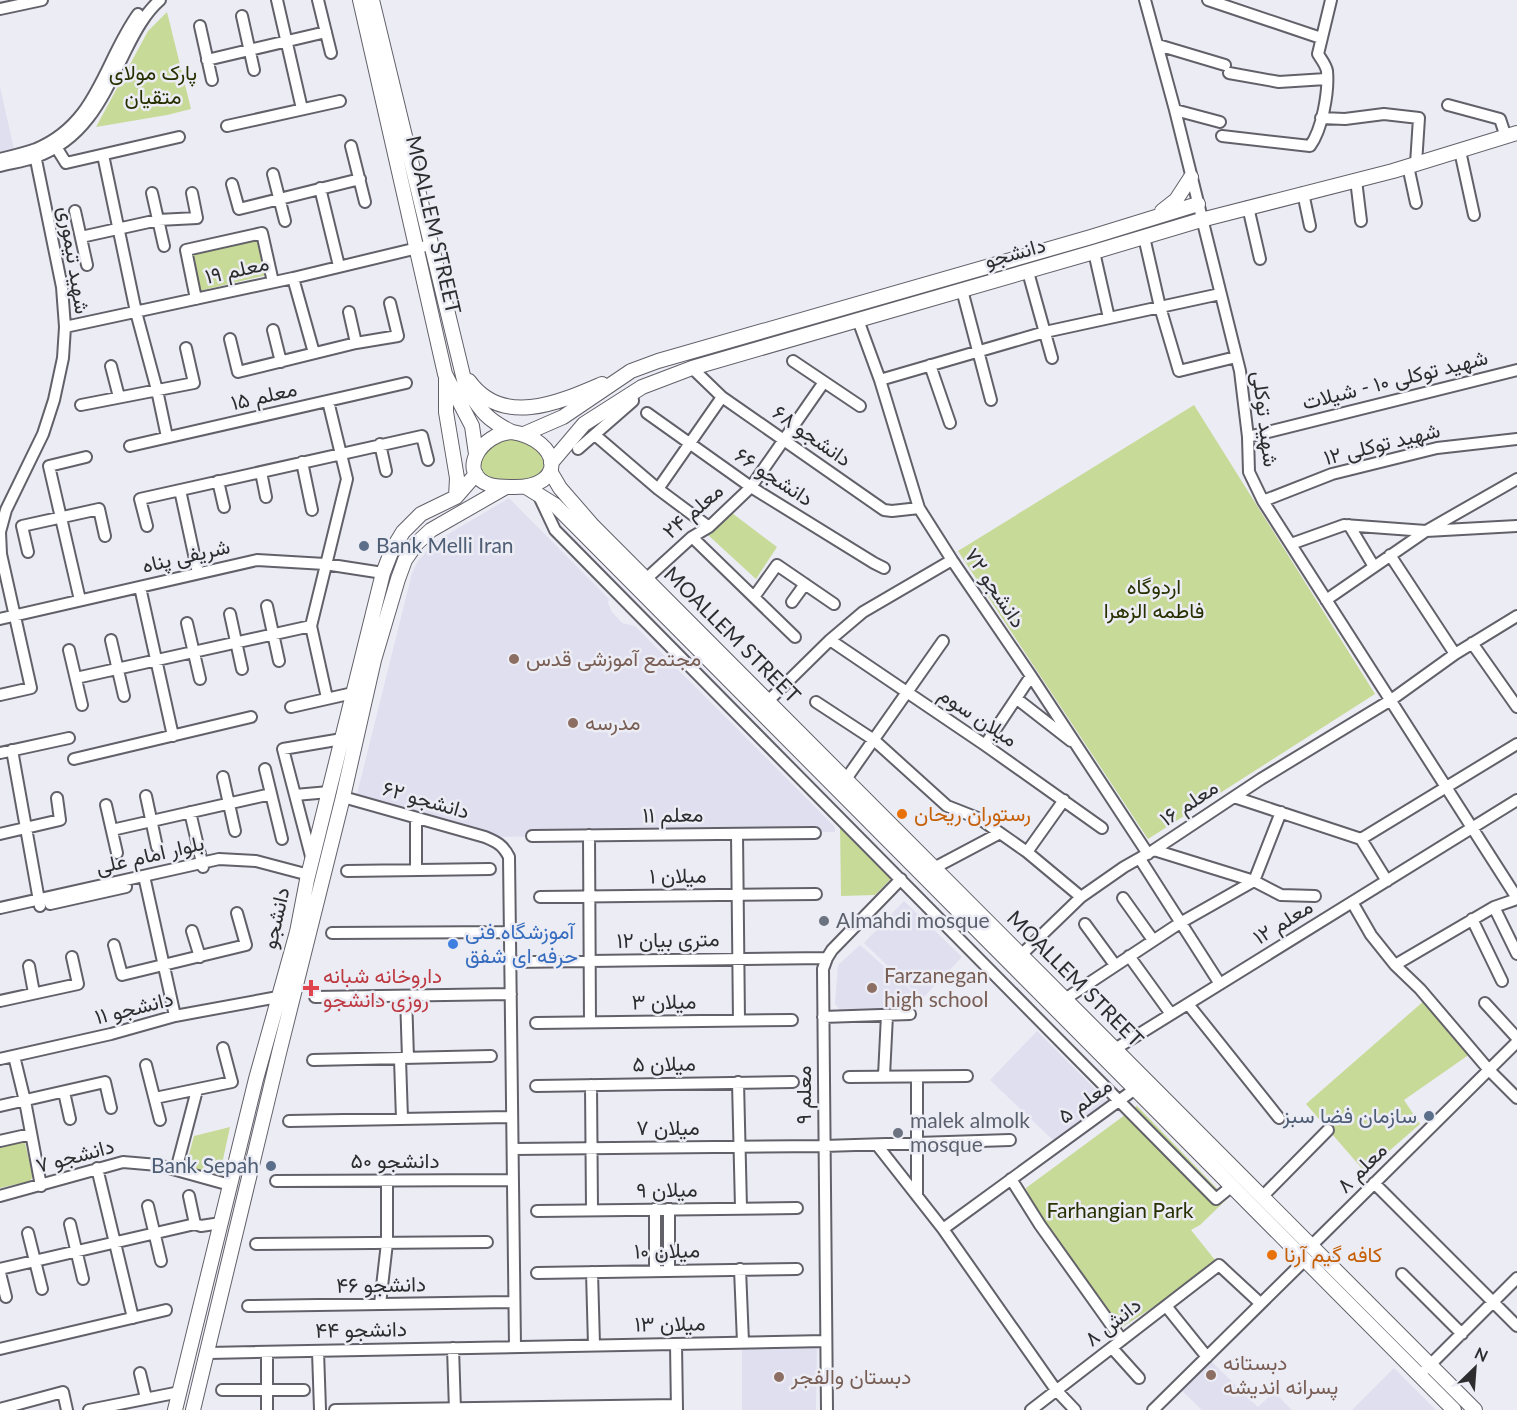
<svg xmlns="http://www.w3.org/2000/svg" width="1517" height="1410" viewBox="0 0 1517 1410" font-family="Lato,Vazirmatn,sans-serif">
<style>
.built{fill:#e0dff0}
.green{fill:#c8da97}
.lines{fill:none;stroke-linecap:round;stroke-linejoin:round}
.minor-casing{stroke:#62616a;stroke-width:14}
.major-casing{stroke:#62616a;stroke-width:16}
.minor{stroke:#fff;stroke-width:10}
.major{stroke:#fff;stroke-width:14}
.service-dot{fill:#5c6f8a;stroke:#ececf5;stroke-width:2}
.education-dot{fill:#8d6e63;stroke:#ececf5;stroke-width:2}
.food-dot{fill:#e8710a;stroke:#ececf5;stroke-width:2}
.worship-dot{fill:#6b7280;stroke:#ececf5;stroke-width:2}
.shop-dot{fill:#3f7fe0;stroke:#ececf5;stroke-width:2}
.health-dot{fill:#e0444e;stroke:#ececf5;stroke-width:2}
.labels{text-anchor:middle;stroke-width:5;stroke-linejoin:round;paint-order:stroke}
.park-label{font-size:21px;fill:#273100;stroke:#ececf5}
.street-label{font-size:21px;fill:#2d2d30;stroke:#ececf5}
.service-label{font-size:21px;fill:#4e5e75;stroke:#ececf5;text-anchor:end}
.education-label{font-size:21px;fill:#785e54;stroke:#ececf5;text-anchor:start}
.food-label{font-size:21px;fill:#c56008;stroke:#ececf5;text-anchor:start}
.worship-label{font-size:21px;fill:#5b616d;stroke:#ececf5;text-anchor:start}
.shop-label{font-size:21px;fill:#366cbe;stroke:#ececf5;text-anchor:start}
.health-label{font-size:21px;fill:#be3a42;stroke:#ececf5;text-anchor:start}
</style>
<rect width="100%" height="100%" fill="#ececf5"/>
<!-- built -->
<path class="built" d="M0,87L14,149L0,152Z
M509,498L609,599L608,603L612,612L622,623L635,626L835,827V832H691V834L487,837L356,798L412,573L418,561L433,543Z
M904,901L962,957L922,999L864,943Z
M860,945L923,1001L907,1008L840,1010L835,1004L838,965Z
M1037,1031L1108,1102L1058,1145L990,1080Z
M742,1338L817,1345L816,1410H742Z
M1211,1361L1258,1407L1274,1392L1292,1410H1202L1181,1390Z
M1394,1368L1436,1410H1352Z"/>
<!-- green -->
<path class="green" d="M167,12L191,109L167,115L96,127L148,31Z
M259,237L267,275L199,291L191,253Z
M1194,405L1375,694L1148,839L958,551Z
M511,437L538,446C546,463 548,467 534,480L497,482L483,473L480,461L492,444Z
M732,513L777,547L756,579L708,535Z
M840,825L892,878L875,895L841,896Z
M1425,1000L1470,1054L1404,1100L1420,1124L1365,1172L1306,1104Z
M1137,1106L1227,1199L1200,1225L1191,1230L1219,1265L1116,1331L1040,1225L1026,1188Z
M230,1127L219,1178L185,1169L194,1136Z
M24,1139L33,1176L30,1181L0,1188V1144Z"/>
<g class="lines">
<!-- minor casing -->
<g class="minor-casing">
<path id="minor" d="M277,0L302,109
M318,0L331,53
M1145,0L1175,110L1240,371L1248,437L1249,472L1263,501L1517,898
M1208,0L1321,38
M0,9L42,0
M242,16L254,70
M200,26L212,80
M1158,45L1225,65
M207,60L326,32
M1229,73L1279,82L1326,79
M1448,105L1500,119L1506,137
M1175,110L1220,122
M1321,118L1345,119L1384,114L1419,118L1416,164
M227,126L340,101
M1222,136L1310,146C1322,130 1329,92 1327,71C1326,65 1321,59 1318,54L1331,0
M351,146L365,202
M56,147L66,163L179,137
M1460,151L1474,215
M103,155L136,312L157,390L167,437
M0,159C12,156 25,153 36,149C98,123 103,63 138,14
M0,166C12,163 25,161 36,157C87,138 104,95 126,50C135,32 145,13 160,0
M1408,166L1416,203
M273,174L285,221
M1356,180L1361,221
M232,184L239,209L360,179
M320,188L339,266
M152,193L164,246
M1303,193L1310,226
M1248,207L1260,259
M75,211L87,265
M81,237L158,220L197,218L192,193
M1144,237L1160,307L1179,371L1236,357
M1094,252L1109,318
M1028,272L1052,358
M293,278L314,353
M962,290L991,400
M196,299L186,250L262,233L273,282
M349,312L356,343
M858,320L880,380L919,508L952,560L1031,676L1148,854
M65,327L293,278L430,245
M273,330L281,362
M230,339L238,372L356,343L398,336L390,303
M793,361L860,406
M930,365L950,423
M111,366L119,397
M692,368L722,397L884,510L892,511L919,508
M880,380L1045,332L1220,294
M81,405L194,383L186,348
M647,413L751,487L874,563L884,568
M595,435L658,489L709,527
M1248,437L1517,370
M380,444L386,471
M130,446L406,383
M578,449L633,401L632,393
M302,462L312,510
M261,472L266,497
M218,481L224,507
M658,489L722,397
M180,490L198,573
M538,494L555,530L1216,1199L1232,1186
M1263,501L1332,474L1437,448L1517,439
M1349,525L1373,565
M147,526L140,499L422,436L428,460
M692,537L795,637
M1291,544L1344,525L1426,531L1517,526
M28,552L22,526L99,509L105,536
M1390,555L1455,654
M646,579L692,537L709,527L751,487L824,382
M140,587L173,736
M754,597L777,565L834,604
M80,600L49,466L86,457
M1326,600L1426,531L1517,479
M792,602L805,584
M267,606L279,661
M230,614L242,669
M0,619L257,560L325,564L383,573
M187,623L200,679
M111,640L124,696
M830,640L985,745L1102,828
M1472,643L1517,707
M69,650L82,705
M76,678L311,626
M0,695L31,688L1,554L0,532L6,510L43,434L54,400L63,358L65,327L62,287L34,150
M327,698L311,626L347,479L328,401
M1017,699L1071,741
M768,701L830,640L863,612L952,560
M816,702L874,740L947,806L980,819L1027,852L1081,897
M291,707L353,693
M985,745L1031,676
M12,750L40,906
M0,753L69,738
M74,759L251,717
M265,769L282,839
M223,777L235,831
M846,779L943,641
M295,795L329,792
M146,796L157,847
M343,797L485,837C497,842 503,845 509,857L515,1347
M1234,797L1361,839L1387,881
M106,805L117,853
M190,812L203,867
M112,830L271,794
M0,834L60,820L57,798
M737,834L739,1021
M589,835L590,1022
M532,836L815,833
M1361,839L1517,744
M1154,850L1254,881L1281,895L1315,896
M1027,852L1064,800
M1140,859L1220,984
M312,860L283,749L342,739
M934,868L1000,833
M416,870V818
M347,871L490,869
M144,876L175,1016
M1254,881L1281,812
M540,897L816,894
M1123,898L1153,940
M1352,902L1371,935L1395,965L1420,989L1489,1070L1517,1098
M50,904L126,887
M1494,907L1517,954
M0,908L219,859L256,861L309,875
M1472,919L1502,981
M1085,924L1115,965
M192,931L200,957
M332,933L510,932
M114,945L122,975L246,945L237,913
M1021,955L1081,897L1124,867L1154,850L1261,779L1391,700L1455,654L1517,616
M1129,956L1171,1014
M511,962L827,958
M1395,965L1494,907L1517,899
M29,966L34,993
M406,996L408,1058
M315,997L511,994
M1065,999L1180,923L1254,881
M0,1001L78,984L72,957
M1485,1003L1517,1038
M1188,1004L1279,1118
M823,1017L910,1014
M536,1023L792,1020
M1115,1049L1517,800
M14,1056L25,1101L41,1186
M0,1059L111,1034L175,1016L278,997
M400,1059L402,1119
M313,1060L491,1056
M146,1065L160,1120
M884,1076L887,1015
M849,1077L967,1076
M738,1082L741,1208
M591,1085L592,1210
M536,1086L793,1082
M64,1092L70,1119
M155,1098L232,1082L223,1048
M0,1106L105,1082L111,1108
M289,1121L512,1117
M0,1141L31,1134
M877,1145L943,1229L1056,1390L1075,1410
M513,1149L824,1146L1010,1140
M97,1168L133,1318
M176,1170L197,1090
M1011,1179L1040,1225L1122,1340
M276,1181L513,1180
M1374,1183L1517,1326
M0,1196L123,1162L158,1165L230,1185
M189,1196L195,1224
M917,1196V1077
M1262,1197L1328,1130
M148,1206L161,1261
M669,1209V1271
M537,1211L797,1208
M70,1224L83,1279
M943,1229L1135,1089
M28,1233L42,1289
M256,1244L487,1242
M1311,1246L1517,1042
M0,1269L195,1224L201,1226L221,1223
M740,1269L743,1342
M655,1271V1209
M592,1272L594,1345
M0,1273L6,1297
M537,1273L797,1269
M1402,1274L1462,1334
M380,1304L387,1243V1181
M248,1306L514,1302
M1166,1306L1207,1357
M676,1344L677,1410
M453,1348L455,1410
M1112,1348L1139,1378
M0,1349L166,1310
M318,1351L320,1410
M267,1352V1410
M208,1353L826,1341
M1426,1369L1517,1278
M140,1373L146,1398
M222,1390H304
M0,1409L63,1392L67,1410
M89,1410L180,1392
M335,1410L677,1405
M827,1410L823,969L827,958L832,950L901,879
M1031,1410L1219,1265L1260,1303
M1153,1410L1305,1260"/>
</g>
<!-- major casing -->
<g class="major-casing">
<path id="major" d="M360,0L445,374L472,426L476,454
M372,0L466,388C481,411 487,420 512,432
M1162,211L1176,200L1191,177
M446,379V412L457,478L456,497
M469,381C503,428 560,402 602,384
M512,432C561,440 568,488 513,487C506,487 497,487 490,485C455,473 482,433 512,432Z
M524,434L563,417L631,371L658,361L1091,237L1198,204
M551,463L584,424L642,387L692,368L1094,252L1201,220L1393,171L1517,133
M550,471L560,488L593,526L1475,1410
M526,487L555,505L1454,1410
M175,1410L256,1079L297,932L307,880L383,573L392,550L403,532L421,514L456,497L476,474
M193,1410L279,1053L343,797L374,660L398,579L405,560L417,543L431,530L506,487"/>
</g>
<!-- minor -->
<use href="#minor" class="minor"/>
<!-- major -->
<use href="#major" class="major"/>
</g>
<!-- markers -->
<g class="service-dot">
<circle cx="364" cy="546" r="6"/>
<circle cx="1429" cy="1116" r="6"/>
<circle cx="271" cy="1166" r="6"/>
</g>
<g class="education-dot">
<circle cx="514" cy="659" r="6"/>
<circle cx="573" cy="723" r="6"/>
<circle cx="872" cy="988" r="6"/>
<circle cx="1211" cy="1375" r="6"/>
<circle cx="779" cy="1377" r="6"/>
</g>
<g class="food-dot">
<circle cx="902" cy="814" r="6"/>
<circle cx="1272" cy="1255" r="6"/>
</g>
<g class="worship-dot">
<circle cx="824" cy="921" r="6"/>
<circle cx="898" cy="1133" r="6"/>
</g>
<circle class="shop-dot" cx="453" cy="944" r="6"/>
<path class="health-dot" d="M308 979h6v6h6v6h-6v6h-6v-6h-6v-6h6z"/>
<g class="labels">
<!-- park labels -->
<g class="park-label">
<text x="153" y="80">پارک مولای<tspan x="153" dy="24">متقیان</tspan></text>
<text x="1154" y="594">اردوگاه<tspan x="1154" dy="24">فاطمه الزهرا</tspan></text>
<text x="1120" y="1218">Farhangian Park</text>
</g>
<!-- street labels -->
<g class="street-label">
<text transform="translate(433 225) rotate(77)" y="7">MOALLEM STREET</text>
<text transform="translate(1015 253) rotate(-16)" y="7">دانشجو</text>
<text transform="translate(74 260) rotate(81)" y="7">شهید تیموری</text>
<text transform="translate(237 270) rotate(-13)" y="7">معلم ۱۹</text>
<text transform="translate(1395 380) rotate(-14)" y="7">شهید توکلی ۱۰ - شیلات</text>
<text transform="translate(264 396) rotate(-13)" y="7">معلم ۱۵</text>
<text transform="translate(1265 419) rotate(83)" y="7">شهید توکلی</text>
<text transform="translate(812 436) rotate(35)" y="7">دانشجو ۶۸</text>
<text transform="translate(1382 444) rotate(-14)" y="7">شهید توکلی ۱۲</text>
<text transform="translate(774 477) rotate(33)" y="7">دانشجو ۶۶</text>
<text transform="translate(693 511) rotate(-41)" y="7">معلم ۲۴</text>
<text transform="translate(186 556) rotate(-13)" y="7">شریفی پناه</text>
<text transform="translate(995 588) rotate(56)" y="7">دانشجو ۷۲</text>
<text transform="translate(732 635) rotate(45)" y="7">MOALLEM STREET</text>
<text transform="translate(978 717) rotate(34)" y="7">میلان سوم</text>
<text transform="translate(426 800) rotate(16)" y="7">دانشجو ۶۲</text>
<text transform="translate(1189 803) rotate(-34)" y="7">معلم ۱۶</text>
<text transform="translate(673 815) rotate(-1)" y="7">معلم ۱۱</text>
<text transform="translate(150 855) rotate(-13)" y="7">بلوار امام علی</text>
<text transform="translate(678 876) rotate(-1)" y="7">میلان ۱</text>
<text transform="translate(276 918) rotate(-77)" y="7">دانشجو</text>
<text transform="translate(1283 922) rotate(-32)" y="7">معلم ۱۲</text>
<text transform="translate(668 940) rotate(-1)" y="7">۱۲ متری بیان</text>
<text transform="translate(1075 979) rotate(45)" y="7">MOALLEM STREET</text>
<text transform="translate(664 1002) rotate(-1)" y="7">میلان ۳</text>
<text transform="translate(134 1008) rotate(-14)" y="7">دانشجو ۱۱</text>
<text transform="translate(664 1064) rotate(-1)" y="7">میلان ۵</text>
<text transform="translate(804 1095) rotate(-90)" y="7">معلم ۹</text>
<text transform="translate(1085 1101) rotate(-36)" y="7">معلم ۵</text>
<text x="668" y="1135">میلان ۷</text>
<text transform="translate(75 1156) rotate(-15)" y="7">دانشجو ۷</text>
<text x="395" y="1168">دانشجو ۵۰</text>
<text transform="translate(1362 1168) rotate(-45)" y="7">معلم ۸</text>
<text transform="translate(667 1190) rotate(-1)" y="7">میلان ۹</text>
<text transform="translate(667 1251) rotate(-1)" y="7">میلان ۱۰</text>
<text transform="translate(381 1285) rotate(-1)" y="7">دانشجو ۴۶</text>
<text transform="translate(1113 1322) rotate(-38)" y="7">دانش ۸</text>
<text transform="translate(670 1324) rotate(-1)" y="7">میلان ۱۳</text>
<text transform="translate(361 1330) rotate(-1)" y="7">دانشجو ۴۴</text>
</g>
<!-- service labels -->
<g class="service-label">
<text x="376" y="553" text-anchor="start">Bank Melli Iran</text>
<text x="1417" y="1123">سازمان فضا سبز</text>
<text x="259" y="1173">Bank Sepah</text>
</g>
<!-- education labels -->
<g class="education-label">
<text x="526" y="666">مجتمع آموزشی قدس</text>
<text x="585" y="730">مدرسه</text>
<text x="884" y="983">Farzanegan<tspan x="884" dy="24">high school</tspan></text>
<text x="1223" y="1370">دبستانه<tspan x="1223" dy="24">پسرانه اندیشه</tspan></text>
<text x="791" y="1384">دبستان والفجر</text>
</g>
<!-- food labels -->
<g class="food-label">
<text x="914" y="821">رستوران ریحان</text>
<text x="1284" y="1262">کافه گیم آرنا</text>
</g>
<!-- worship labels -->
<g class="worship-label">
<text x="836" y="928">Almahdi mosque</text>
<text x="910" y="1128">malek almolk<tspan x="910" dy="24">mosque</tspan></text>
</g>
<!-- shop labels -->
<g class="shop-label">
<text x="465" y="939">آموزشگاه فنی<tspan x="465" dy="24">حرفه ای شفق</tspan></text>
</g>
<!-- health labels -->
<g class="health-label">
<text x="323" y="983">داروخانه شبانه<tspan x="323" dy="24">روزی دانشجو</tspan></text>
</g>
</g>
<!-- north arrow -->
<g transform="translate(1475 1368) rotate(25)" stroke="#ececf5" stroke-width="4.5" paint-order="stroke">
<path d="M0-4.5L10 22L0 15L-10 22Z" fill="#2d2d30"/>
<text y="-9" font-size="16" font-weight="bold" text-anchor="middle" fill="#2d2d30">N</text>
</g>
</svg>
